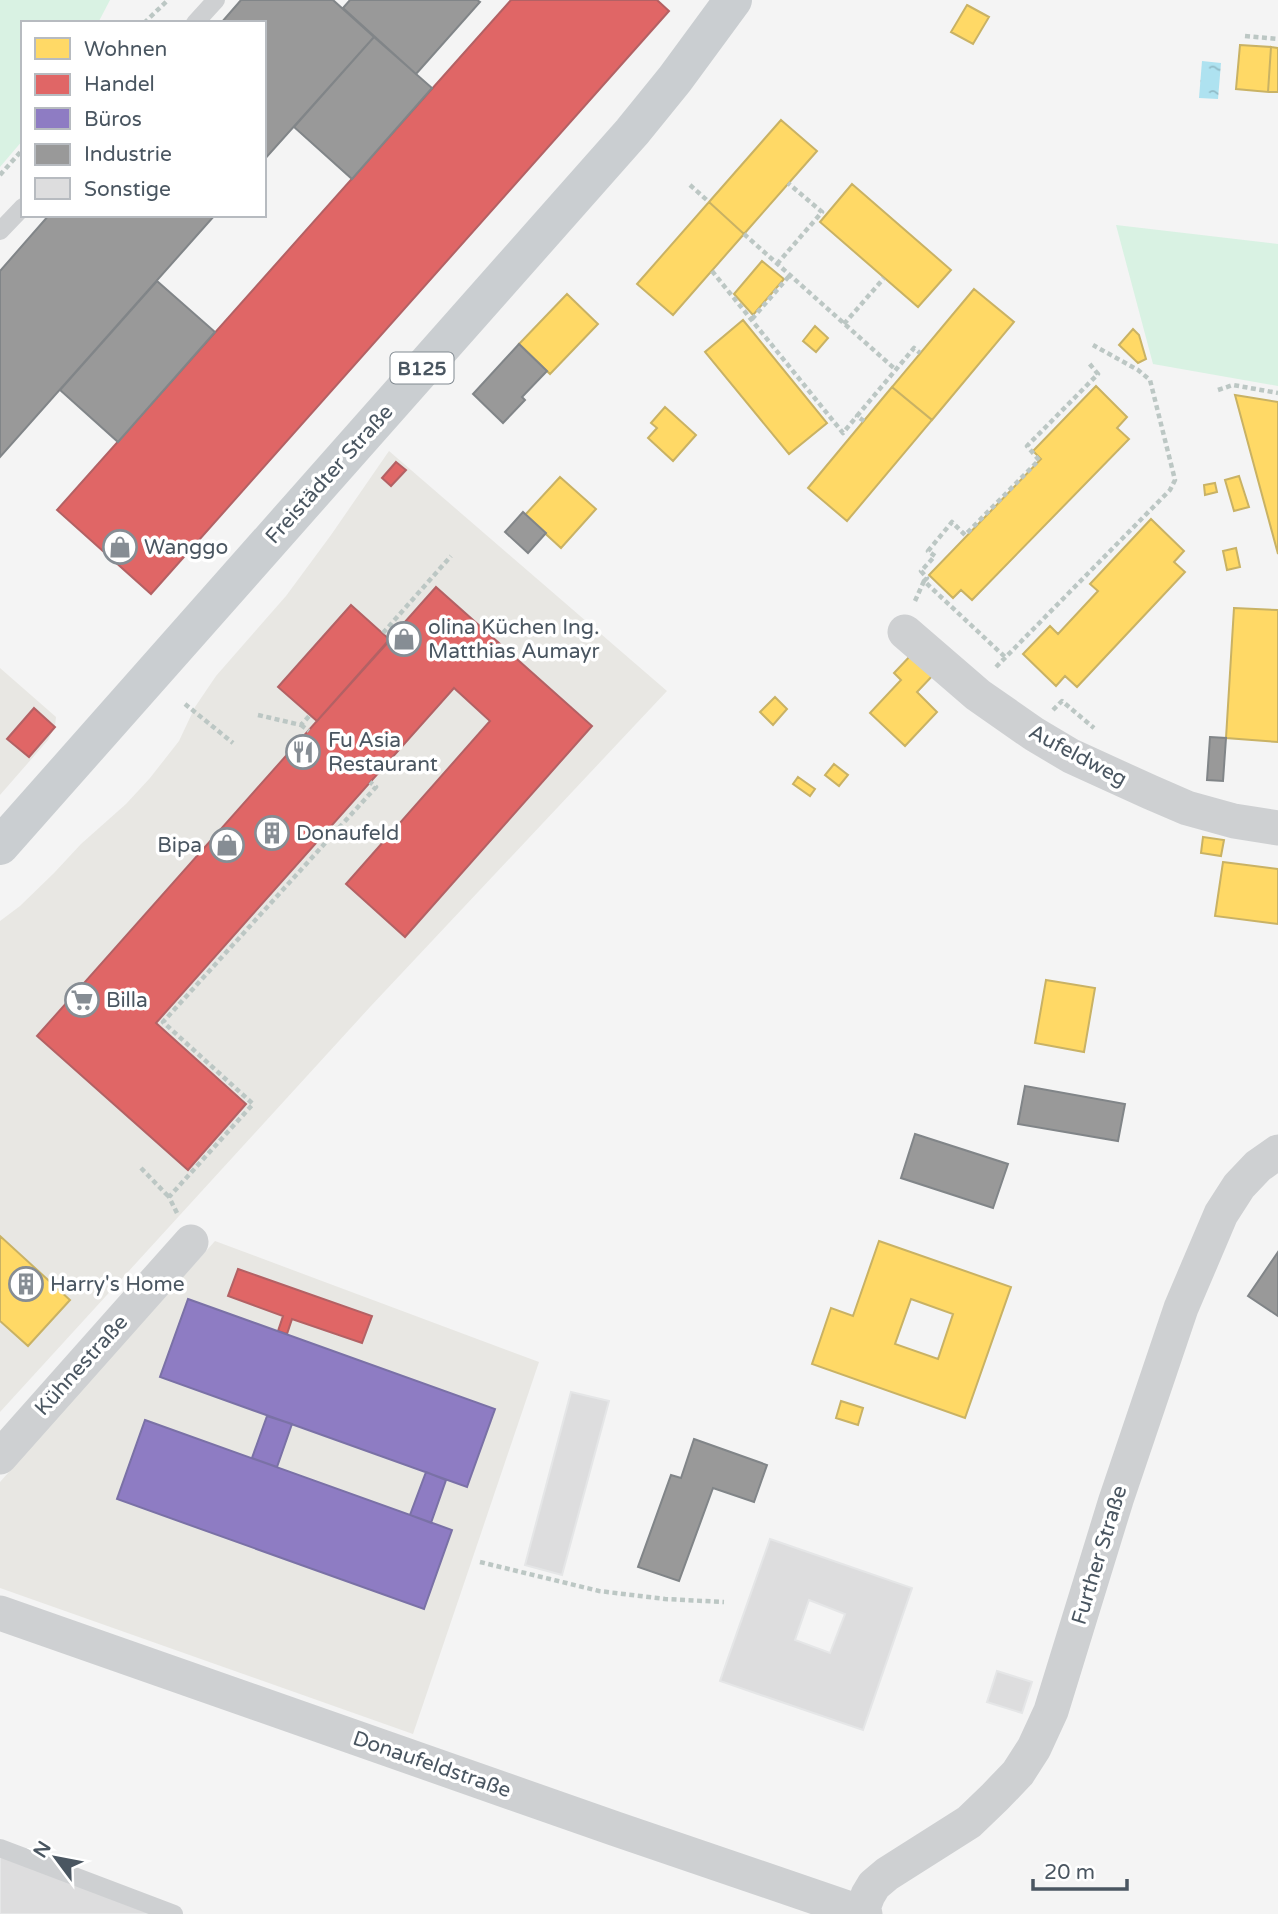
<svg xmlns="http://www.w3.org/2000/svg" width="1278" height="1914" viewBox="0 0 1278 1914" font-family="'Varela Round',sans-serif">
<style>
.commercial{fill:#e8e7e3}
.green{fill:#d9f2e3}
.water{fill:url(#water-ripples)}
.homes{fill:#ffd966;stroke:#c9b264;stroke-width:2;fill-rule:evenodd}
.shops{fill:#e06666;stroke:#b36164;stroke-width:2}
.offices{fill:#8e7cc3;stroke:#7a71a6;stroke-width:2}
.industry{fill:#999;stroke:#818588;stroke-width:2}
.building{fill:#ddddde;stroke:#e5e6e7;stroke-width:2;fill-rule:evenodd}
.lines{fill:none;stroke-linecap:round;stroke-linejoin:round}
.path{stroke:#bcc7c4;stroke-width:4.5;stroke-dasharray:5 3.5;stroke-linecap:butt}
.lane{stroke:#ced0d2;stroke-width:18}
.street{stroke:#ced0d2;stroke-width:35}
.primary{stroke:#caced1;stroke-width:38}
.labels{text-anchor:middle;stroke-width:7;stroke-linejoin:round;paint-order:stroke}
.shield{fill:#fff;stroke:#808990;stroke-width:2}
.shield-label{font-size:19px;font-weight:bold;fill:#4a5661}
.street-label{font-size:21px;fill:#4a5661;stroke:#fff}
.poi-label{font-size:21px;fill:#4a5661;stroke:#fff;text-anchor:start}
</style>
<defs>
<pattern id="water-ripples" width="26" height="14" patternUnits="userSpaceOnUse" patternTransform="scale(1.75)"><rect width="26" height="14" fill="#aee2f0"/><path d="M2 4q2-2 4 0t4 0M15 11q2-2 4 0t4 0" fill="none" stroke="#90bac6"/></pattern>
</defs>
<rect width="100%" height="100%" fill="#f4f4f4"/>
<!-- commercial -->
<path class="commercial" d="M389,451L667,691L370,1007L0,1412V921L20,906L54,873L81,844L126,804L150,778L179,741L195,707L216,676L286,596L331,535Z
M0,668L56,717L55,726L48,740L0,795Z
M215,1241L539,1362L413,1734L0,1588V1482Z"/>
<!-- green -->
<path class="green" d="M0,0H110L98,23H23V140L0,167Z
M1116,225L1278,244V386L1153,364Z"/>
<!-- water -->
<path class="water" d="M1202,61L1221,63L1218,99L1199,98Z"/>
<!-- homes -->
<path class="homes" d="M967,5L989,17L973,44L951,32Z
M1240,45L1271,47L1268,92L1236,89Z
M1271,47L1278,48V92H1268Z
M781,120L817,151L744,234L709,202Z
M852,184L951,270L918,307L820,222Z
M709,202L744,234L673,315L637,284Z
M762,261L784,279L753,315L734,294Z
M974,289L1014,322L932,420L892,387Z
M567,294L598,324L550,374L519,344Z
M743,320L827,423L789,454L705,352Z
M815,326L828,338L816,352L803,341Z
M1133,329L1139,335L1146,359L1138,363L1119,345Z
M1096,386L1127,417L1117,428L1129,439L972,600L961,590L953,598L929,575L1041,459L1033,451Z
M892,387L932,420L847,521L808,488Z
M1235,395L1278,402V554Z
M665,407L696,435L673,461L648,438L657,428L651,423Z
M1239,476L1249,507L1234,511L1225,480Z
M560,477L596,509L561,548L525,515Z
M1215,483L1217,492L1205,495L1204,485Z
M1151,519L1184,551L1174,562L1185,572L1077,687L1065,676L1056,686L1023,654L1050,626L1058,634L1098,591L1090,584Z
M1236,548L1240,567L1227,570L1223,551Z
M1234,608L1278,610V742L1226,738Z
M913,653L935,673L917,692L937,712L905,746L870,713L901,680L894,673Z
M775,697L787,709L773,725L760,712Z
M834,764L848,775L839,786L825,775Z
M798,777L815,789L810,796L793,784Z
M1203,837L1224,840L1221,856L1201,853Z
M1223,862L1278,869V924L1215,916Z
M1046,980L1095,988L1084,1052L1035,1043Z
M0,1236L70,1300L28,1346L0,1321Z
M879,1241L1011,1287L965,1418L812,1364L831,1308L853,1316ZM911,1299L953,1314L938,1359L895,1344Z
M841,1401L863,1408L858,1425L836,1418Z"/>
<!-- shops -->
<path class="shops" d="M511,0H657L669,11L151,594L57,510Z
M396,462L406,470L391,486L382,478Z
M436,587L592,726L405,937L346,884L490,721L454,688L156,1023L246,1104L188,1170L37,1036Z
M351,605L390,640L317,721L278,687Z
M34,708L55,727L29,757L7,739Z
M238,1269L372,1316L362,1343L292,1319L287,1334L278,1331L283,1316L228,1296Z"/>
<!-- offices -->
<path class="offices" d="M188,1299L495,1409L467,1487L160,1377Z
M267,1416L292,1424L277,1467L252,1458Z
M145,1420L452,1530L424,1609L117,1499Z
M426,1472L446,1480L431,1523L410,1515Z"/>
<!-- industry -->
<path class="industry" d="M241,0H333L374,37L264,160V23H221Z
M350,0H477L480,2L416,74L343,8Z
M374,37L432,88L352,179L294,127Z
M49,215H215L0,457V271Z
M157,281L215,332L118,442L60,390Z
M519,344L547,371L522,397L525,400L503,423L473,394Z
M523,512L546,533L528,553L505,532Z
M1210,737L1226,738L1223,781L1207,780Z
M1025,1086L1125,1104L1118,1141L1018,1124Z
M915,1134L1008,1164L993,1208L901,1178Z
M1278,1252V1316L1248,1296Z
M694,1439L767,1465L754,1502L713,1488L679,1581L638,1567L671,1475L681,1478Z"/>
<!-- building -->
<path class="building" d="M571,1392L609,1401L562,1575L525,1565Z
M770,1539L912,1588L863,1730L720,1681ZM809,1600L845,1614L830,1653L795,1640Z
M997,1671L1032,1682L1022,1713L987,1702Z
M0,1855L153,1914H0Z"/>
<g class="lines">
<!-- path -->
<path class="path" d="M144,23L168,0
M1245,36L1278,39
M0,175L23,149
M690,185L709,202
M744,234L896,370
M777,264L822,212L788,183
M712,271L843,433L857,416
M752,319L790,275
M844,324L884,278
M1218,390L1233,385L1278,393
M864,421L857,416L914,348L920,353
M924,581L927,578L921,571L935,556L928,551L952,522L965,535L1039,460L1027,446L1098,374L1088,362
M915,601L924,581L1005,657
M383,633L451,556
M996,667L1170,490L1175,480L1150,380L1138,370L1093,345
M185,704L233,743
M1053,710L1062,701L1094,728
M258,715L301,725L310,715
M301,725L309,731
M141,1168L169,1197
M177,1213L169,1197L253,1104L163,1022L376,787L370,782
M480,1562L599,1591L665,1599L724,1602"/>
<!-- lane -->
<path class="lane" d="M195,23L216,0
M0,231L23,207
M0,1848L174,1914"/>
<!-- street -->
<path class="street" d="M905,632L978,695L1034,734L1071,756L1150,792L1187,808L1234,821L1278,828
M0,1457L191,1242
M0,1613L616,1829L865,1914
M861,1913L868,1895L874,1885L887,1874L969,1822L995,1797L1018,1773L1034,1748L1051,1711L1116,1500L1181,1308L1221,1214L1239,1186L1258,1166L1278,1152"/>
<!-- primary -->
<path class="primary" d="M0,846L632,132L675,79L733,0"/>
</g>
<!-- icons -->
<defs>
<g id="shop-ring" transform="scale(1.75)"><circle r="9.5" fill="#fff" stroke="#868d94" stroke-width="1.5"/><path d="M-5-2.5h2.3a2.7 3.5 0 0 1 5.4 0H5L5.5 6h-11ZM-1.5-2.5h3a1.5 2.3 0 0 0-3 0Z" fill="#868d94"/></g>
<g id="restaurant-ring" transform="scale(1.75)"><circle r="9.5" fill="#fff" stroke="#868d94" stroke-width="1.5"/><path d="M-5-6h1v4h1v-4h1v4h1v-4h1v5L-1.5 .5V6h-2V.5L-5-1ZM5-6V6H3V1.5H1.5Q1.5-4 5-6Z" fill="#868d94"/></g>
<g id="building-ring" transform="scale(1.75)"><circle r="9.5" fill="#fff" stroke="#868d94" stroke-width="1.5"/><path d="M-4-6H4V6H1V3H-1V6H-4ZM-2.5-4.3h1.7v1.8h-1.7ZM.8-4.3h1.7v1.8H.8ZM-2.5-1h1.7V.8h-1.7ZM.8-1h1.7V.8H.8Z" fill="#868d94"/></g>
<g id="supermarket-ring" transform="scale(1.75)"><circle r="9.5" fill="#fff" stroke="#868d94" stroke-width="1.5"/><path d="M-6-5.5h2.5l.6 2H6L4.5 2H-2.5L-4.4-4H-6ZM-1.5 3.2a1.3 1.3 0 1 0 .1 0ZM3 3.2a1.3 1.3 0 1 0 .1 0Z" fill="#868d94"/></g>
</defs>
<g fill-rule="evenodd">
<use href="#shop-ring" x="120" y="547"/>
<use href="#shop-ring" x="404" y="639"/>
<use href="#restaurant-ring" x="303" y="752"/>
<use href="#building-ring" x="272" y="833"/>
<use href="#shop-ring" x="227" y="845"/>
<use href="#supermarket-ring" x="82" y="1000"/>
<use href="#building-ring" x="26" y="1284"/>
</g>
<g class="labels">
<!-- shield labels -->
<rect class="shield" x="390.5" y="352.5" width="63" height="31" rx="5"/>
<g class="shield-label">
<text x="422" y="375">B125</text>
</g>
<!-- street labels -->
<g class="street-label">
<text transform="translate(329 474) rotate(-48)" y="7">Freistädter Straße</text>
<text transform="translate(1078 755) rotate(28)" y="7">Aufeldweg</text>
<text transform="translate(81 1365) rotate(-48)" y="7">Kühnestraße</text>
<text transform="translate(1099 1555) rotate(-73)" y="7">Further Straße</text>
<text transform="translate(432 1764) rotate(19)" y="7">Donaufeldstraße</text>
</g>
<!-- poi labels -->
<g class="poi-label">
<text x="144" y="554">Wanggo</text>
<text x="428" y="634">olina Küchen Ing.<tspan x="428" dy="24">Matthias Aumayr</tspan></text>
<text x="328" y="747">Fu Asia<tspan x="328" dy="24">Restaurant</tspan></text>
<text x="296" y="840">Donaufeld</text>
<text x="202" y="852" text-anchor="end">Bipa</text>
<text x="106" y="1007">Billa</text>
<text x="50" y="1291">Harry's Home</text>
</g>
</g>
<!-- legend -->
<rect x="21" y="21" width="245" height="196" fill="#ffffff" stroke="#b7bbc0" stroke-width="2"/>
<rect x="35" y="38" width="35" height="21" fill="#ffd966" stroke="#b7bbc0" stroke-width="2"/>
<text x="84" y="56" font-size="21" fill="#4a5661">Wohnen</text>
<rect x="35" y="74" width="35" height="21" fill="#e06666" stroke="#b7bbc0" stroke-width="2"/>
<text x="84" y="91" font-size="21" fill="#4a5661">Handel</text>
<rect x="35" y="108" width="35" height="21" fill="#8e7cc3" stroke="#b7bbc0" stroke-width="2"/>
<text x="84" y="126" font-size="21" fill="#4a5661">Büros</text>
<rect x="35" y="144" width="35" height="21" fill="#999999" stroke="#b7bbc0" stroke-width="2"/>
<text x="84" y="161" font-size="21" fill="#4a5661">Industrie</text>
<rect x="35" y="178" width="35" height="21" fill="#ddddde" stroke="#b7bbc0" stroke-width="2"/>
<text x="84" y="196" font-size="21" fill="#4a5661">Sonstige</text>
<!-- north arrow -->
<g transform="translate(56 1858) rotate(302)" stroke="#ffffff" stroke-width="5" paint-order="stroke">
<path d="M0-5L12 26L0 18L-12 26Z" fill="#4a5661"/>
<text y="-10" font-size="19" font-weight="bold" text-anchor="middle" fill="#4a5661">N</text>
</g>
<!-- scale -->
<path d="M1033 1879v10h94v-10" fill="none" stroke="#4a5661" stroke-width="3.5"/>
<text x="1044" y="1879" font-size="21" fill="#4a5661" stroke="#ffffff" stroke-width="5" paint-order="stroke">20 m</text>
</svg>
